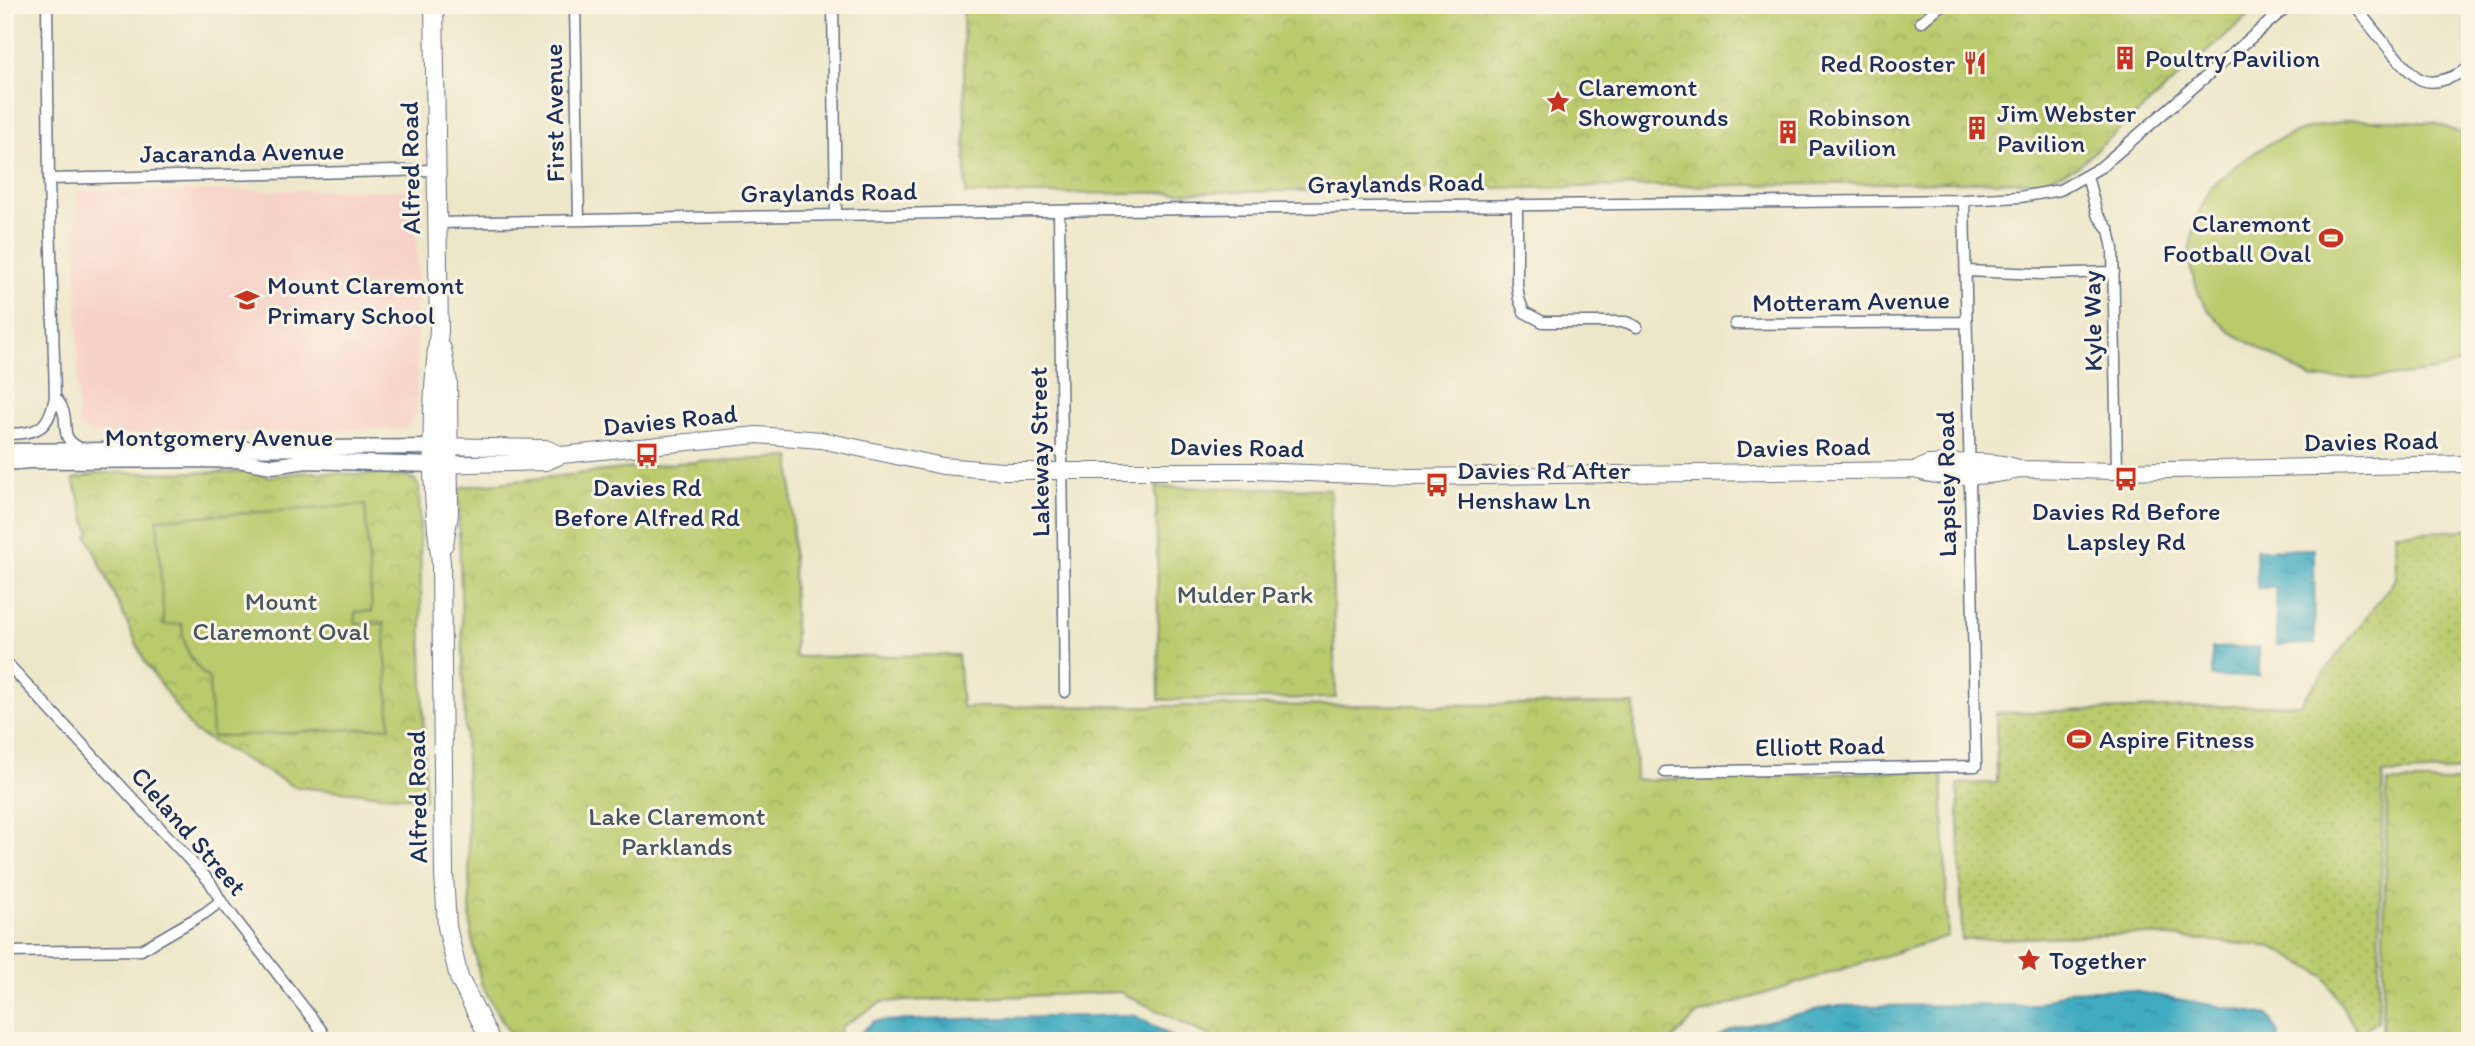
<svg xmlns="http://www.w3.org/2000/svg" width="2475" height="1046" viewBox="0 0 2475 1046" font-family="Itim,sans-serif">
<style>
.built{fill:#f7d1c8}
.grass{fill:url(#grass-dots);stroke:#6a7c66;stroke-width:2}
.park{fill:url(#park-crowns);stroke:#6a7c66;stroke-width:2}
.pitch{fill:#baca6d;stroke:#6a7c66;stroke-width:2}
.water{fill:url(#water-ripples);stroke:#2e6d90;stroke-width:2}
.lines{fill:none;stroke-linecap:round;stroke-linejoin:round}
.minor-casing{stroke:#646f84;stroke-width:13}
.tertiary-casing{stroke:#646f84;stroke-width:17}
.secondary-casing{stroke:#646f84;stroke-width:18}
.primary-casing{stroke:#646f84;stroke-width:20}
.minor{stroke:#fff;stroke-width:10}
.tertiary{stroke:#fff;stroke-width:14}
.secondary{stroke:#fff;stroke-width:16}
.primary{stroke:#fff;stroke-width:18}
.labels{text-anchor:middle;stroke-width:6;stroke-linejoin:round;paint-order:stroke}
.poi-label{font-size:26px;fill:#1b2f5e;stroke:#fcf5e5;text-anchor:start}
.street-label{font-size:26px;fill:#1b2f5e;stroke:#fcf5e5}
.park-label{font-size:26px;fill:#435662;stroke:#fcf5e5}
</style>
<defs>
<pattern id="grass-dots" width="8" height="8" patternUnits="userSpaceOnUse" patternTransform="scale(1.75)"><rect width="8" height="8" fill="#baca6d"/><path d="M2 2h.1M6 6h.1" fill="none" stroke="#9fae61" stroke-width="1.8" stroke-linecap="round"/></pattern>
<pattern id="park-crowns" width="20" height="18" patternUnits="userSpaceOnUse" patternTransform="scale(1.75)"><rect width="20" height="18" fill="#baca6d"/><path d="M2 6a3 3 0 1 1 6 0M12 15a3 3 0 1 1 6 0" fill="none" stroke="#9fae61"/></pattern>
<pattern id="water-ripples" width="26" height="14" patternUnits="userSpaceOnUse" patternTransform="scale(1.75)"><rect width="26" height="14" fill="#41abc1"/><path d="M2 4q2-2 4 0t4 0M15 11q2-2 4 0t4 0" fill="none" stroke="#368ca0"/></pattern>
</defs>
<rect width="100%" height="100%" fill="#fcf5e5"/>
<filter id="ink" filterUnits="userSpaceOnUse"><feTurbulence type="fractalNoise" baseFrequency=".0143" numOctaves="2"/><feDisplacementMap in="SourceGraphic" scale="14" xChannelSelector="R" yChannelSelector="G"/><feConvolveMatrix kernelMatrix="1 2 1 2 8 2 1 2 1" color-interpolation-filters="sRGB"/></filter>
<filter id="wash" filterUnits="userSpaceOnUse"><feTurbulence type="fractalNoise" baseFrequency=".00686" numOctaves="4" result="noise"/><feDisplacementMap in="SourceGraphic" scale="28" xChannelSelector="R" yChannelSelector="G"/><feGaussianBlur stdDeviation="1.57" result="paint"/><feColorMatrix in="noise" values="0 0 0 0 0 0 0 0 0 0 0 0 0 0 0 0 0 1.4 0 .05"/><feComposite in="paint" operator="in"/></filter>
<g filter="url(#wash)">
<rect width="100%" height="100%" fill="#ede7ca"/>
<!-- built -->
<path class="built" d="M417,190V410L406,429L90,435L78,424L77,191Z"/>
<!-- grass -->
<path class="grass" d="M2470,530V770L2383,774L2378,1021L2359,1034L2324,976L2273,947L2138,934L1962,940L1958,784L1997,783L1996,713L2300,704L2396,578L2395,533Z"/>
<!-- park -->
<path class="park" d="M963,5H2261L2077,167L2041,181L1056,194H966Z
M791,457L795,657L958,655L962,707L1634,704L1636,780L1942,770L1948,936L1697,1015L1671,1041H1219L1120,992L882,1002L841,1027L839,1041H514L481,984L471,932L458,491L463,487L676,463Z
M253,472L267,477L305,472L407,476L415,480L419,487L425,799L295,787L193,731L145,662L87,535L90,533L73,479L99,473Z
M1156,487L1330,489L1336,698L1159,700Z
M2387,782H2470V1041H2375L2382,1036Z"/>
<!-- pitch -->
<path class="pitch" d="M2350,120H2392L2435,123L2470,137V358L2440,370L2388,377L2313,379L2229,331L2208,310L2200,297L2191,270L2189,252L2195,223L2209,190L2239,163L2270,143L2305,129Z
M365,505L372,611L355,612L356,624L384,623L390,727L212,737L209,679C192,664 182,647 182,624L164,625L157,519Z"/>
<!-- water -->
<path class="water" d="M2314,549L2315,644L2277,645L2276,588H2257L2256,550Z
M2259,647V676L2212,677V648Z
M2121,989L2268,1015L2279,1034L2278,1041H1713L1732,1029L1832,1006L2036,1005L2068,991Z
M1134,1015L1180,1041H852L874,1021Z"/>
</g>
<g filter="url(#ink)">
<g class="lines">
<!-- minor casing -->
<g class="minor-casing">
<path id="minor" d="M47,5L49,179L55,397C58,401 61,404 62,408C70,425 57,438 82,449
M575,5L579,220
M833,5L836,215
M2354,5C2367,21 2406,74 2422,80C2437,86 2457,75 2470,68
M1921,22L1941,5
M2087,176L2097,214L2109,230L2113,249L2117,471
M49,179L436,170
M1517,204V285L1519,299L1524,312L1543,322H1626L1637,327
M1059,211L1065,692
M437,223L1037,211L1964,200L2020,197L2060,190L2101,167L2289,5
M1966,271L2041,274L2114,272
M1735,324L1966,322
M5,434C37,433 48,431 55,397
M5,661L210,882L221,901L322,1031V1041
M1665,772L1976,766L1964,200
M5,952L141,950L205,913L221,901"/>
</g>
<!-- tertiary casing -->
<g class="tertiary-casing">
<path id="tertiary" d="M5,451L432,447
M5,463L29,461L238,460L272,466L307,461L433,465"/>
</g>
<!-- secondary casing -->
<g class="secondary-casing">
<path id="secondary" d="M436,446L545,448L562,455
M435,465L546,462L562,455L757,435L821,440L943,466L1002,471H1253L1410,477L1915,470C1943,480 1992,477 2021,469
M1920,468L1928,464C1958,463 1993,458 2021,469L2117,471L2470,464"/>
</g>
<!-- primary casing -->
<g class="primary-casing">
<path id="primary" d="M434,5L439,331C430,408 430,485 441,562L444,874L447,927L459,978L491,1041
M442,349L448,382L449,514L444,544"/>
</g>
<!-- minor -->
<use href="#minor" class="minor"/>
<!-- tertiary -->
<use href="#tertiary" class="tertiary"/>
<!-- secondary -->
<use href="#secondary" class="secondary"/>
<!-- primary -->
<use href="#primary" class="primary"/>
</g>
</g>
<!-- icons -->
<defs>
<g id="building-bare" transform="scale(1.89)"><path d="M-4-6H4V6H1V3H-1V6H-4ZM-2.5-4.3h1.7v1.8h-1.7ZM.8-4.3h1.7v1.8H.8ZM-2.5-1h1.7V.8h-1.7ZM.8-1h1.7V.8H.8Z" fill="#c8321e" stroke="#fcf5e5" stroke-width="2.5" paint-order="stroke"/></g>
<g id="restaurant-bare" transform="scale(1.89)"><path d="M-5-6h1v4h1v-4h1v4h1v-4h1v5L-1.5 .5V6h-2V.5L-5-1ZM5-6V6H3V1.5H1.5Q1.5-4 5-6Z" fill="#c8321e" stroke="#fcf5e5" stroke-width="2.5" paint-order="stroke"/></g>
<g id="sight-bare" transform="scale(1.89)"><path d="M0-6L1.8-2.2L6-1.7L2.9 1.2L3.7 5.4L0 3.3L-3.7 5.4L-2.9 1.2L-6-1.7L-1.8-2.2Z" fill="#c8321e" stroke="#fcf5e5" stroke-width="2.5" paint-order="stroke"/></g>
<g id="stadium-bare" transform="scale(1.89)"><path d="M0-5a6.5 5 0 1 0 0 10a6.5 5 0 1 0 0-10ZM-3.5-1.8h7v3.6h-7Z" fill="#c8321e" stroke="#fcf5e5" stroke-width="2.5" paint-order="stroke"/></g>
<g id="school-bare" transform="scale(1.89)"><path d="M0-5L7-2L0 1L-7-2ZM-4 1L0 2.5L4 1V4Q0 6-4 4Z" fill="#c8321e" stroke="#fcf5e5" stroke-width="2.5" paint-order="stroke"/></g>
<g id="bus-bare" transform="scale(1.89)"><path d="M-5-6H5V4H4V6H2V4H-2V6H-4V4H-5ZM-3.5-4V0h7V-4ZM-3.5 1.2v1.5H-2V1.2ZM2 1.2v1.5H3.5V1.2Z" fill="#c8321e" stroke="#fcf5e5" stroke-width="2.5" paint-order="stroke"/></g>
</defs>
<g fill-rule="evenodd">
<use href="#building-bare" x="2125" y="58"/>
<use href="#restaurant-bare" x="1975" y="63"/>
<use href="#sight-bare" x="1558" y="102"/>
<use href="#building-bare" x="1977" y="128"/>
<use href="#building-bare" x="1788" y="132"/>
<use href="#stadium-bare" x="2331" y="238"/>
<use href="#school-bare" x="247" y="300"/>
<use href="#bus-bare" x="647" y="455"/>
<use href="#bus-bare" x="2126" y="479"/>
<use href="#bus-bare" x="1437" y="485"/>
<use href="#stadium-bare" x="2079" y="739"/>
<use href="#sight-bare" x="2029" y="960"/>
</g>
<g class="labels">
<!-- poi labels -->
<g class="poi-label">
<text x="2145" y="67">Poultry Pavilion</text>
<text x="1955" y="72" text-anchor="end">Red Rooster</text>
<text x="1578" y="96">Claremont<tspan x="1578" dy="30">Showgrounds</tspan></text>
<text x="1997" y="122">Jim Webster<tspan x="1997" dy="30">Pavilion</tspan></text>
<text x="1808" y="126">Robinson<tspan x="1808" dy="30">Pavilion</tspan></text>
<text x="2311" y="232" text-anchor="end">Claremont<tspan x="2311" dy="30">Football Oval</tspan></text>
<text x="267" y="294">Mount Claremont<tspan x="267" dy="30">Primary School</tspan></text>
<text x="1457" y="479">Davies Rd After<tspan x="1457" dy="30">Henshaw Ln</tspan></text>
<text x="647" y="496" text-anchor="middle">Davies Rd<tspan x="647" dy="30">Before Alfred Rd</tspan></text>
<text x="2126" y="520" text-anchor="middle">Davies Rd Before<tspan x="2126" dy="30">Lapsley Rd</tspan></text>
<text x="2099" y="748">Aspire Fitness</text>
<text x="2049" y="969">Together</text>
</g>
<!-- street labels -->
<g class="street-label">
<text transform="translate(554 113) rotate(-91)" y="9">First Avenue</text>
<text transform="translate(242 152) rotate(-1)" y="9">Jacaranda Avenue</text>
<text transform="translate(410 168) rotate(-91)" y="9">Alfred Road</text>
<text transform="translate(1396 183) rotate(-1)" y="9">Graylands Road</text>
<text transform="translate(829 192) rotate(-1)" y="9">Graylands Road</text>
<text transform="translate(1851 301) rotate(-1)" y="9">Motteram Avenue</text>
<text transform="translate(2092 321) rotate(-91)" y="9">Kyle Way</text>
<text transform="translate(670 420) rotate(-6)" y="9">Davies Road</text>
<text x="219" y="446">Montgomery Avenue</text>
<text transform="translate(2371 441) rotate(-1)" y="9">Davies Road</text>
<text transform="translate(1237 447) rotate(1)" y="9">Davies Road</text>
<text transform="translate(1803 447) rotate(-1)" y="9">Davies Road</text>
<text transform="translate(1039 452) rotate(-91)" y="9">Lakeway Street</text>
<text transform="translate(1946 484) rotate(-91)" y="9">Lapsley Road</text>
<text transform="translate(1820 746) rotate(-1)" y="9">Elliott Road</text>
<text transform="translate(417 797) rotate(-91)" y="9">Alfred Road</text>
<text transform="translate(189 831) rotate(49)" y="9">Cleland Street</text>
</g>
<!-- park labels -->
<g class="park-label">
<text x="1245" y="603">Mulder Park</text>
<text x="281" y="610">Mount<tspan x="281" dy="30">Claremont Oval</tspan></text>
<text x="677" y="825">Lake Claremont<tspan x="677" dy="30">Parklands</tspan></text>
</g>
</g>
<!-- margin -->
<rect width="2475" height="1046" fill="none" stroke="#fcf5e5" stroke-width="28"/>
</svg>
